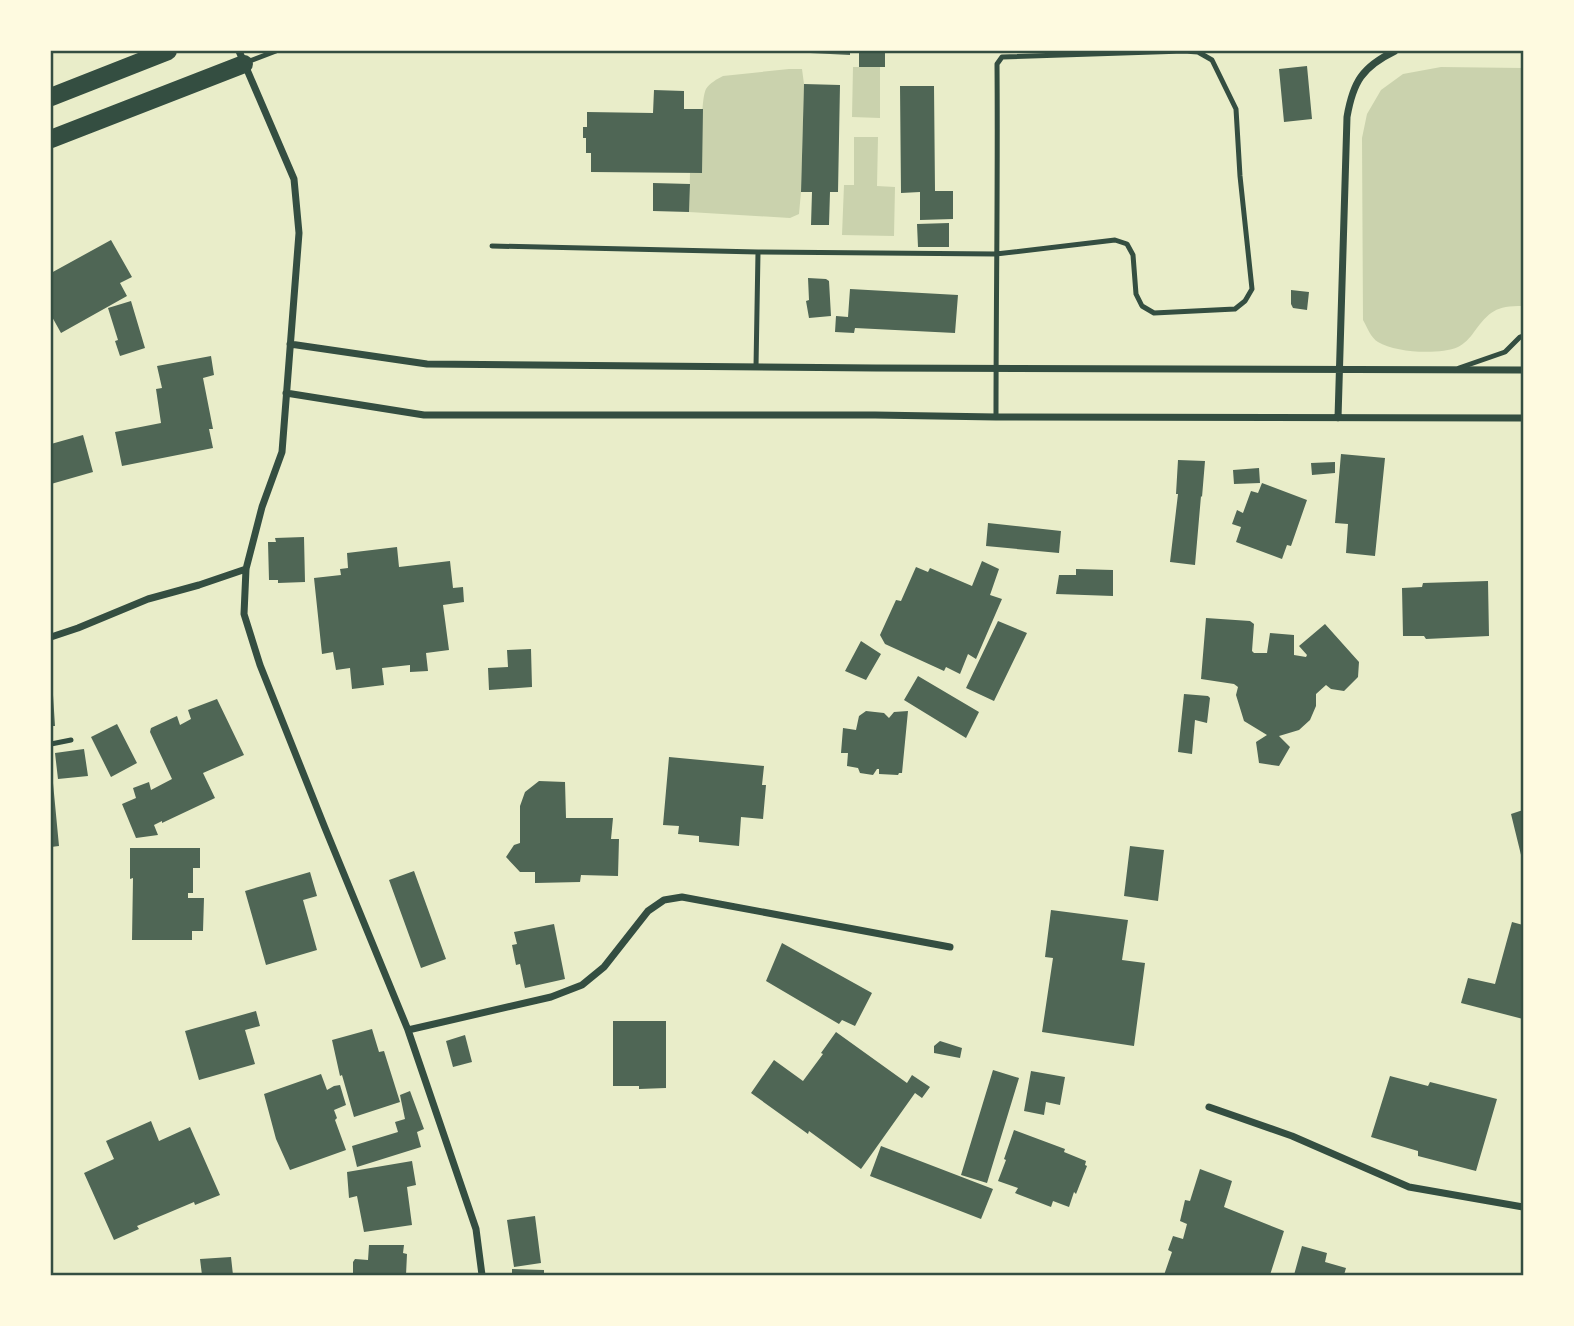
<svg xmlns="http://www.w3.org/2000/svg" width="1574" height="1326" viewBox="0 0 1574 1326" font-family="'Zilla Slab',serif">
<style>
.green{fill:#cad2ad}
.building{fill:#4f6655}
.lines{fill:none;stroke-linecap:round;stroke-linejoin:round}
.service{stroke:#344e41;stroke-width:5}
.minor{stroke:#344e41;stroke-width:7}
.primary{stroke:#344e41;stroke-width:18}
.neatline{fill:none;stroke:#344e41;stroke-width:2.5}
</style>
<rect width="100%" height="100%" fill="#e9edc9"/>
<!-- green -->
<path class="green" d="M853,67H880V118L852,117Z
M1441,67L1523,68V306C1495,306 1490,311 1474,332C1470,338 1464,344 1458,347C1439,355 1396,353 1378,342C1371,338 1367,327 1363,320L1362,138L1367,114L1381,90L1403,74Z
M789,69H802L804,84L801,192L799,214L790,218L689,212L690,173H702C702,157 700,101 706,89C710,83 717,79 723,76Z
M854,137H878L877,186L895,187L894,236L842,235L844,185H854Z"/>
<!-- building -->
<path class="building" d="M811,51H850V55L810,53Z
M859,51H885V67H859Z
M1307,66L1312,119L1284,122L1279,69Z
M804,84L840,85L838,192H830L829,225H811L812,192H801Z
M900,86H934L935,191H953V219L920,220V192L901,193Z
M654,90L684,91V109H703L702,173L591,172V153H586V138H583V127H587V112L653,113Z
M653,183L690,184L689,212L653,211Z
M949,223V247H918L917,224Z
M111,240L132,277L120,283L127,296L61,333L51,315V273Z
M808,278L826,279L829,281L831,316L809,318L806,301L809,300Z
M850,289L958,295L955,333L855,328L854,333L835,332L836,316L848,317Z
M1291,290L1309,292L1307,310L1293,308L1291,304Z
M131,301L145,348L120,356L115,341L118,340L108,308Z
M211,356L214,375L203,378L213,429H209L213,448L122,466L115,432L161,423L156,389L162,388L157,366Z
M83,435L93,472L51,484V444Z
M1341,454L1385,458L1375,556L1346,553L1348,524L1335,523Z
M1178,460L1205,461L1202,497L1201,496L1195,565L1170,562L1178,494H1176Z
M1335,462V473L1312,475L1311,463Z
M1259,468L1260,483L1234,484L1233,470Z
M1262,483L1307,500L1291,546L1287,545L1282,559L1236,542L1241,527L1232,524L1237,510L1243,513L1251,491L1258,493Z
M988,523L1061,531L1059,553L986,546Z
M304,537L305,582L278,583V580H269L268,542H276L275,538Z
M397,547L399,567L450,561L453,588L463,587L464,602L443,605L449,650L426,653L428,671L410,672V665L382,668L384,685L352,689L350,668L336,670L333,652L322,654L314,578L341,575L340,569L348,568L347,553Z
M982,561L999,569L990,595L1002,599L976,659L968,654L960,674L946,667L944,671L885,644L880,635L896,600L901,601L916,567L928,572L930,568L972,586Z
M1076,569L1113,570V596L1056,594L1059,575H1076Z
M1488,581L1489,636L1426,639L1424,636H1403L1402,588L1422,587L1423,583Z
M1206,618L1250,621L1254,624L1252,651L1254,653H1267L1270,633L1294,635V655L1306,657L1307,655L1299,646L1325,624L1359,662L1358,677L1344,691L1331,689L1326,685L1316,694V706L1310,720L1299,730L1279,736L1290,747L1279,766L1259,763L1256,742L1267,735L1244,721L1236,695L1238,687L1234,684L1201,679Z
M998,621L1027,633L994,701L966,688Z
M861,641L881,654L866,680L845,671Z
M531,649L532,687L489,690L488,668L508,667L507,650Z
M918,676L979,712L966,738L904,700Z
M1184,694L1208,696L1210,698L1207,723L1195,720L1192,754L1178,752Z
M51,695H53L55,726H51Z
M217,699L244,755L203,773L215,798L162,823V821L154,825L158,835L136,838L122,804L136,798L133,788L149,782L151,790L172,779L150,732L151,728L177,716L180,725L191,719L188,710Z
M866,711L884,713L889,718L894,712L908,711L902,773H899L898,775L879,774V769H877L873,775L860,773L858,768L847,766L848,753H841L843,728L856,730L859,716Z
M117,724L137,763L111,777L91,737Z
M84,749L88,776L58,779L55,753Z
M669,757L764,766L762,785H766L763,819L741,817L739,846L699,842V836L678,834L679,826L663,825Z
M539,781L565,782L566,818H613L611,839H619L618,876L581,875L580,882L535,883V872H520L506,857L514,845L520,843V806L525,792Z
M51,783H53L59,846L51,847Z
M1523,810V859H1522L1511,814Z
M1130,846L1164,850L1158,901L1124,896Z
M130,848H200V868H193V893H188V898H204L203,931H192V940H132L133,878L130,879Z
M414,871L446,959L421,968L389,880Z
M310,872L317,896L303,900L317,950L266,965L245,891Z
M1051,910L1128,920L1122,960L1145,963L1134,1046L1042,1032L1053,958L1045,957Z
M1512,922L1523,925V1019L1461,1003L1468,978L1495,984Z
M554,924L565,979L525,988L520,964L516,965L512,945L517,944L514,932Z
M782,943L872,993L855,1026L842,1020L839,1024L766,981Z
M256,1011L260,1026L245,1030L255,1064L199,1080L185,1031Z
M613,1021H666V1088L639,1089V1086H613Z
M372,1029L379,1052L384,1051L400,1102L354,1117L342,1075L340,1076L332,1040Z
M836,1032L907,1083L912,1075L930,1087L922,1098L915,1093L861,1169L809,1131L808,1134L751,1093L774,1060L803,1081L823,1054L821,1053Z
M465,1035L472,1062L453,1067L446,1041Z
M940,1041L962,1048L960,1058L934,1053V1046Z
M993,1070L1019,1078L987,1183L961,1175Z
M1031,1071L1065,1077L1060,1105L1046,1102L1044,1115L1024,1111Z
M321,1074L327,1090L334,1086L340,1085L346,1105L334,1110L337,1118L335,1120L346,1150L290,1170L276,1139L264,1094Z
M1390,1076L1428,1086L1430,1082L1497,1099L1476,1171L1418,1156V1151L1371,1137Z
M410,1091L424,1129L417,1132L421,1147L357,1167L352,1146L398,1132L395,1122L405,1119L400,1095Z
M151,1121L159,1141L190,1127L220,1195L195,1205L194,1202L137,1226L139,1229L114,1240L84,1173L114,1159L106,1141Z
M1014,1130L1065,1149L1064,1152L1086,1161L1085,1165L1087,1166L1076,1194L1074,1192L1069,1207L1053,1201L1051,1207L1015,1193L1018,1188L998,1181L1006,1160L1004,1159Z
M881,1146L993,1189L981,1219L870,1176Z
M412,1161L416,1185L407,1187L412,1225L364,1232L357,1196L349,1198L347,1172Z
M1200,1169L1232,1181L1224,1207L1284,1231L1270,1275H1164L1172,1252L1168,1250L1173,1236L1183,1239L1187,1224L1180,1221L1185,1200L1190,1201Z
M535,1216L541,1263L514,1267L507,1220Z
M369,1245H404L403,1253L407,1254L406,1275H353V1262L355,1259L368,1260Z
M1302,1246L1327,1253L1325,1262L1346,1268L1344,1275H1294Z
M231,1257L233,1275H202L200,1259Z
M512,1269L544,1270V1275H512Z"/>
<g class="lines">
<!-- service -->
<path class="service" d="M247,62L276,51
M492,246L758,252L996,254L1115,240L1127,244L1133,255L1136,294L1142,306L1154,313L1235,309L1245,301L1252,289L1240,176L1236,109L1212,60L1198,52L1184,51L1002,57L997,64C998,182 996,299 996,417
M756,367L758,252
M1459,368L1505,352L1520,337L1523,336
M51,744L71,740"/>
<!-- minor -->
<path class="minor" d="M239,51L294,179L299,233L282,452L262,507L246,569L244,614L260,665L325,828L408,1030L476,1229L482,1275
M290,344L427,364L875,368L1523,370
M286,393L424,415H875L996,417L1523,418
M1338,418L1347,117C1353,82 1362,67 1395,51
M51,637L78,628L148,599L199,585L246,569
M408,1030L551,997L582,985L604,967L648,911L664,900L682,897L950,947
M1209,1107L1292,1136L1409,1187L1523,1207"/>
<!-- primary -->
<path class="primary" d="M51,97L168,51
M51,139L244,64"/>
</g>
<!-- border -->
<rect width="1574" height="1326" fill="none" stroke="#fefae0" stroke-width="105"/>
<rect x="52" y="52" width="1470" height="1222" class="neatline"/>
</svg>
